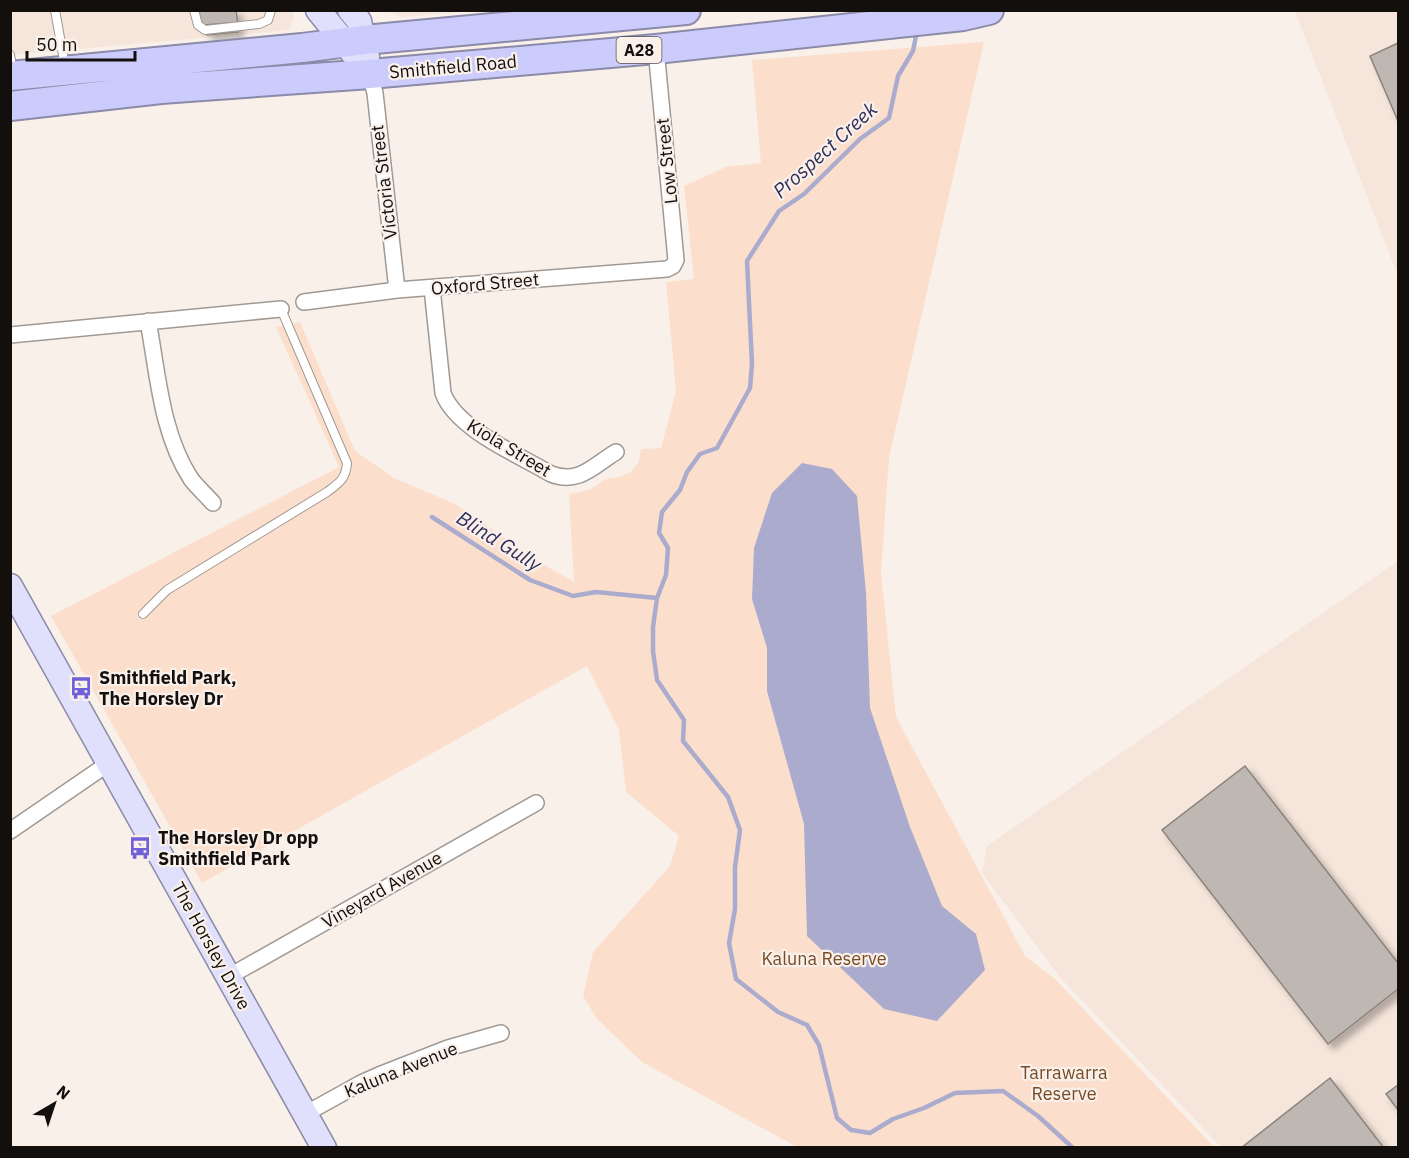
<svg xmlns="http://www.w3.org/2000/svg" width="1409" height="1158" viewBox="0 0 1409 1158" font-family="'IBM Plex Sans',sans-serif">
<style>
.built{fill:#f5e5da}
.green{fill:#fbdfcc}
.water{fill:#ababce}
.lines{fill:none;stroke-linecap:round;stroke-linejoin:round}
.stream{stroke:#ababce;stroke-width:4.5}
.building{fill:#bfb7b1;stroke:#8b837e;stroke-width:1.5;filter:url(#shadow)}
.lane-casing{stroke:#a19993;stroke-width:10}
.street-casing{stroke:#a19993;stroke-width:18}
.primary-casing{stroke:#8b8aa8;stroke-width:27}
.highway-casing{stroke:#8b8aa8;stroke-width:32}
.lane{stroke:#fff;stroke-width:8}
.street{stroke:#fff;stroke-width:15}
.primary{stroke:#e0e0fd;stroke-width:24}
.highway{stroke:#ccccfc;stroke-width:28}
.labels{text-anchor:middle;stroke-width:4.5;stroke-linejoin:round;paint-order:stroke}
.shield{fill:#f9f0ea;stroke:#57524f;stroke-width:1.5}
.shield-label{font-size:16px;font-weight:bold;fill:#120f0d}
.street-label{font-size:18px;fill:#120f0d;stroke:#f9f0ea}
.poi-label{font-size:18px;font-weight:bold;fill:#120f0d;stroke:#f9f0ea;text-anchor:start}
.park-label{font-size:18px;fill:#784a26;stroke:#f9f0ea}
.water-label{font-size:20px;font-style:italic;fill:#322e5c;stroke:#f9f0ea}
</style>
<defs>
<filter id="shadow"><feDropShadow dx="5.5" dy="5.5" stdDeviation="3" flood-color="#0004"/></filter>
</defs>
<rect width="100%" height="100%" fill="#f9f0ea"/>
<!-- built -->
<path class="built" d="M290,10L294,15L290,30L11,55V11Z
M385,11H470L403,17Z
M1295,11H1398V276Z
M1398,561V1147H1221L1060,977L982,873L987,846Z"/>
<!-- green -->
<path class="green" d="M984,42L889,458L881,573L896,717L1025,956L1055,979L1214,1147L986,1148L985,1146L981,1148L797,1147L642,1062L597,1019L583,996L593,952L670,866L679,836L626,792L619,730L587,666L202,883L51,616L339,467L276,327L300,322L355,451L394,478L455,504L546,566L574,582L569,494L589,490L606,479L620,477L631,472L639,461L641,449L661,448L676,391L666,282L694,279L684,186L726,167L761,163L752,60Z"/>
<!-- water -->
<path class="water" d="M802,463L832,469L857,496L866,593L870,708L910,827L942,906L976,934L985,970L937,1021L884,1009L807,936L804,824L767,691V648L752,599L754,548L772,493Z"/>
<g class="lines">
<!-- stream -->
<path class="stream" d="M917,31L913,51L898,76L889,118L860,139L804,194L779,211L747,261L752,364L750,388L717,448L700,454L687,472L680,490L662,512L659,533L668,548L666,575L657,598L653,627V651L657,680L684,720L683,741L728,797L740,830L735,867V909L729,943L736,979L778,1012L807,1025L819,1045L837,1118L851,1130L870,1133L893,1119L924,1108L955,1093L1003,1091L1038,1116L1073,1148
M432,517L530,580L573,596L596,592L657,598"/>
</g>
<!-- building -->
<path class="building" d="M195,10H199L200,22L204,25L228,23L229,26L238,25V32L207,35V29H202Z
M199,10H236L238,25L229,26L228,23L204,25L200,22Z
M1398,43V121L1370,56Z
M1245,766L1398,963V989L1328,1044L1162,830Z
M1330,1078L1384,1148H1241Z
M1398,1085V1110L1386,1094Z"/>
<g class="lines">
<!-- lane casing -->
<g class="lane-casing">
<path id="lane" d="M55,10L65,66
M194,10L198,25L205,30L259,24L268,20L271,10
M10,55L13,71
M143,614L167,590L327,492C339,483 346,479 347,463L281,309"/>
</g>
<!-- street casing -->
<g class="street-casing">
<path id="street" d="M370,74L375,93L397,290
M432,288L443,393C456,429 519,455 551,474C579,485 594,465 616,452
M304,302L397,290L667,269L673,266L676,260L656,49
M148,321C158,374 161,433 191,479C197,487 206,495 213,503
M10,335L281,309
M10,831L109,763
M228,977L536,803
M305,1114L361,1083L379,1075L448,1048L501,1033"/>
</g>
<!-- primary casing -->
<g class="primary-casing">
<path id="primary" d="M318,10L370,74
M350,10L359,21L367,57
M10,586L324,1148"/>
</g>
<!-- highway casing -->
<g class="highway-casing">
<path id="highway" d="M10,76L302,48L364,40L686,10
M10,106L161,89L370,74L656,49L963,16L989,10"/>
</g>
<!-- lane -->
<use href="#lane" class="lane"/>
<!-- street -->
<use href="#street" class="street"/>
<!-- primary -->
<use href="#primary" class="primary"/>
<!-- highway -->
<use href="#highway" class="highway"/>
</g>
<!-- icons -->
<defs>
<g id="bus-bare" transform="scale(1.8)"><path d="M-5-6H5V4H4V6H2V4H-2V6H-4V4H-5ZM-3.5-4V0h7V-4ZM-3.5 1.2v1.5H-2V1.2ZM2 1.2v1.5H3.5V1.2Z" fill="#7060da" stroke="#f9f0ea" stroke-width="2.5" paint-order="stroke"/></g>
</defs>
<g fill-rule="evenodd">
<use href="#bus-bare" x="81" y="688"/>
<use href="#bus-bare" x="140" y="848"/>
</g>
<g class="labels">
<!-- shield labels -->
<rect class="shield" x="616.5" y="37" width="45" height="26" rx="4.5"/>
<g class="shield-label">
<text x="639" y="56">A28</text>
</g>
<!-- street labels -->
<g class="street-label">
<text transform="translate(453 67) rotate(-5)" y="6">Smithfield Road</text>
<text transform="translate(667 161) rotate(-96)" y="6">Low Street</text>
<text transform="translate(384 182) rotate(-97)" y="6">Victoria Street</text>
<text transform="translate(485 284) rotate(-5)" y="6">Oxford Street</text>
<text transform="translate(509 448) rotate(31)" y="6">Kiola Street</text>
<text transform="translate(382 890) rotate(-30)" y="6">Vineyard Avenue</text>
<text transform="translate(211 946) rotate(61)" y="6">The Horsley Drive</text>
<text transform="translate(401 1070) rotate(-22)" y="6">Kaluna Avenue</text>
</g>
<!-- poi labels -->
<g class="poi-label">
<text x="99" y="684">Smithfield Park,<tspan x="99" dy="21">The Horsley Dr</tspan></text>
<text x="158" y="844">The Horsley Dr opp<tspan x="158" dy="21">Smithfield Park</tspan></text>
</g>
<!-- park labels -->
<g class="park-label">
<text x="824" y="965">Kaluna Reserve</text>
<text x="1064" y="1079">Tarrawarra<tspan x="1064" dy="21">Reserve</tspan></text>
</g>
<!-- water labels -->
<g class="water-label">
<text transform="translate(825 150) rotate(-42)" y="7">Prospect Creek</text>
<text transform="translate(499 541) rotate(32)" y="7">Blind Gully</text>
</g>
</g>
<!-- border -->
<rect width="1409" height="1158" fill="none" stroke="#120f0d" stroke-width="24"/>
<!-- north arrow -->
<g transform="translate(54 1104) rotate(39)" stroke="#f9f0ea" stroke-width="4.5" paint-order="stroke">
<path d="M0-4.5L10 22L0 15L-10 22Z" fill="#120f0d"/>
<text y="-9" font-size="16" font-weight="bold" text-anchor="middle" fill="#120f0d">N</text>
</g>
<!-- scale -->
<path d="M27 51v9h108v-9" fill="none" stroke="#120f0d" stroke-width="3"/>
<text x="36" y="51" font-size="18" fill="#120f0d" stroke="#f9f0ea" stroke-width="4.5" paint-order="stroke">50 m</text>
</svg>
